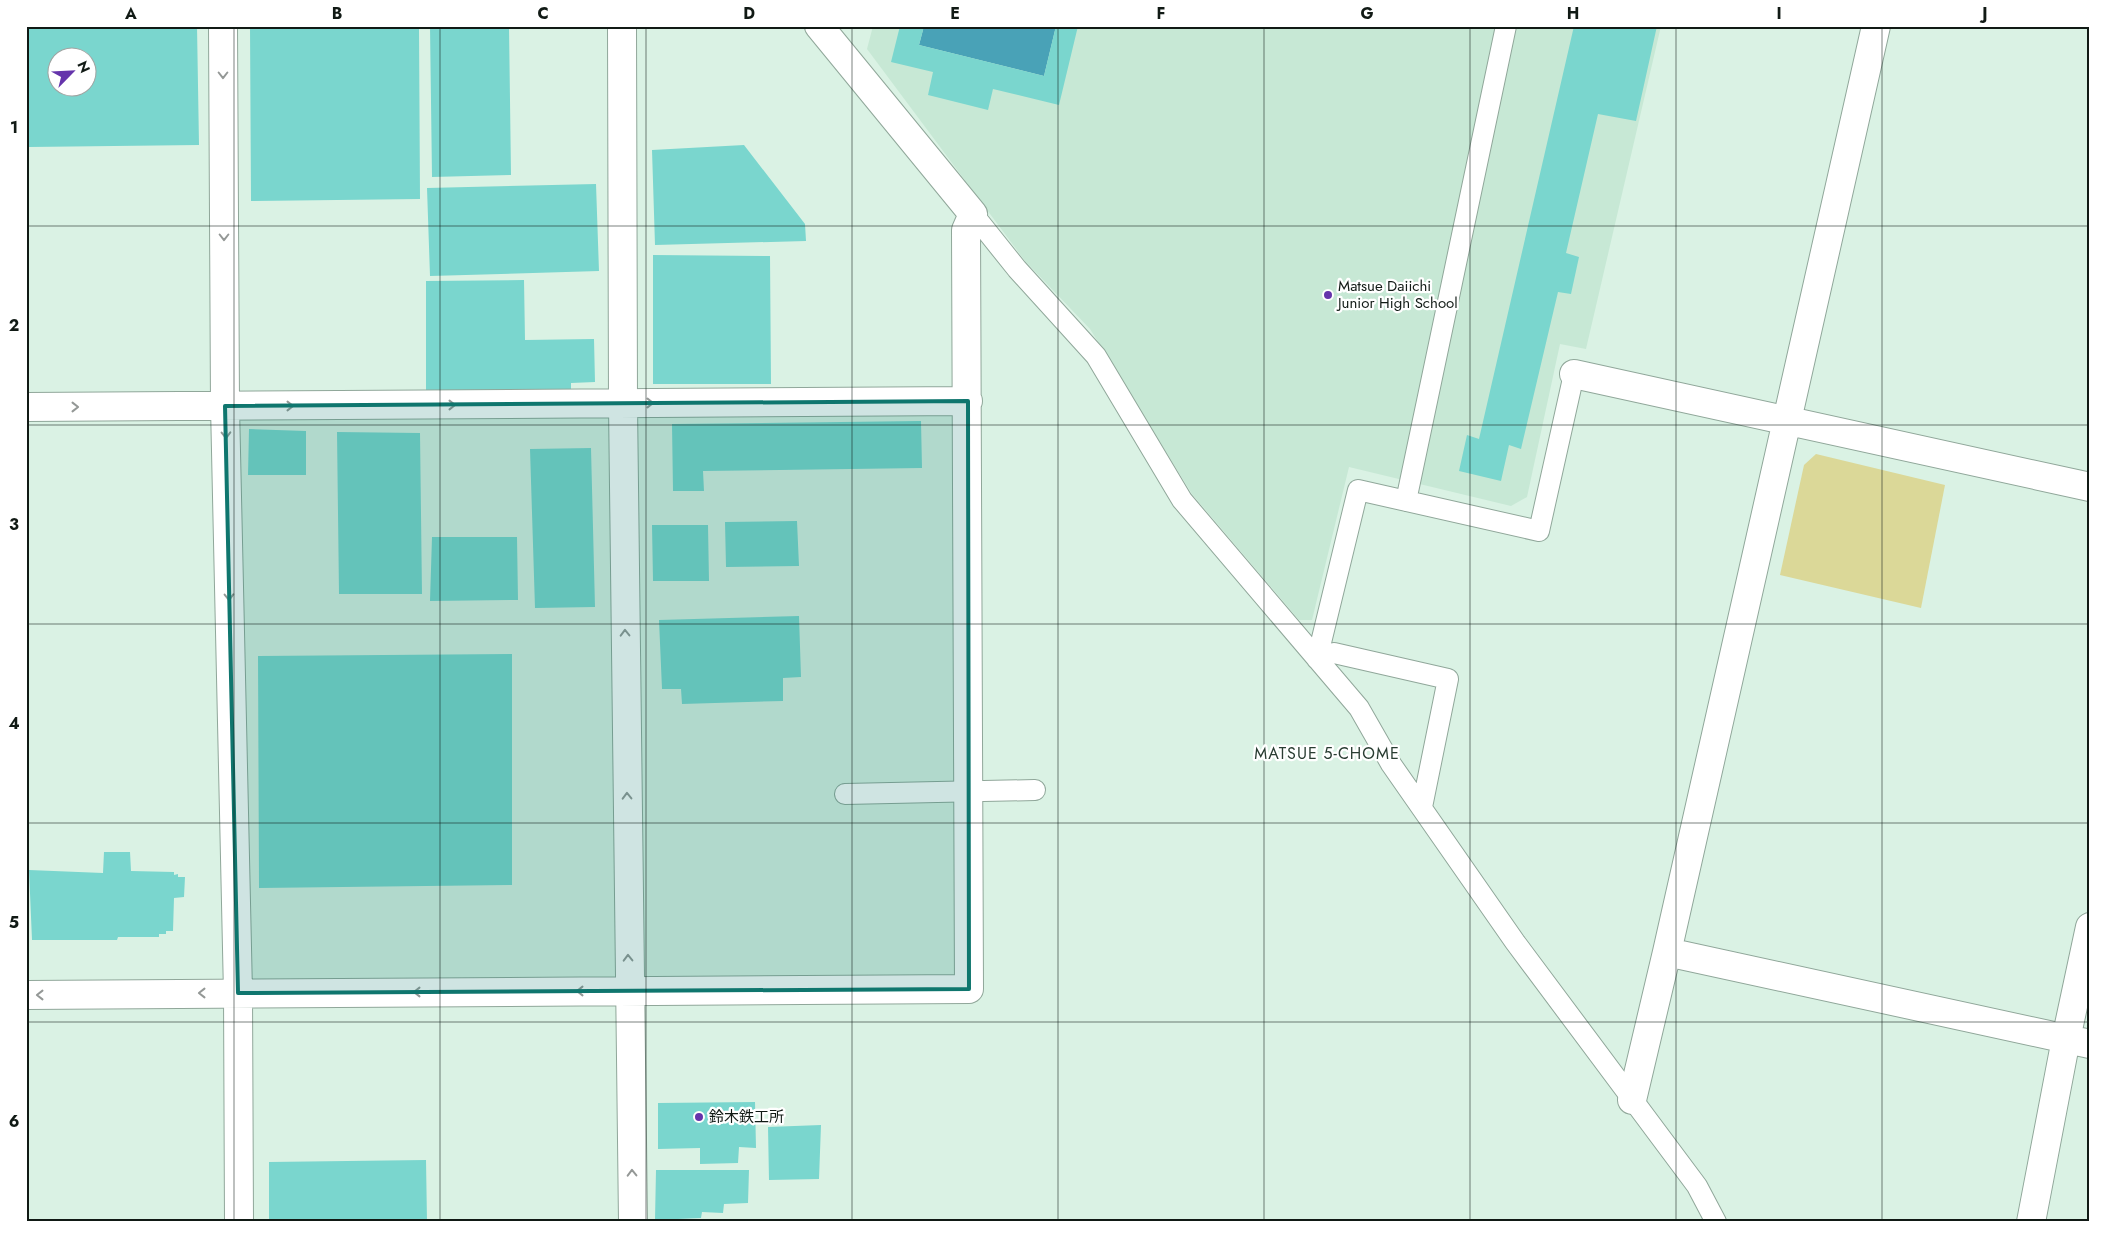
<svg xmlns="http://www.w3.org/2000/svg" width="2116" height="1248" viewBox="0 0 2116 1248" font-family="Jost,'Noto Sans JP',sans-serif">
<style>
.built{fill:#c7e8d5}
.green{fill:#dbd898}
.water{fill:#49a2b7}
.building{fill:#7ad6ce;fill-rule:evenodd}
.lines{fill:none;stroke-linecap:round;stroke-linejoin:round}
.service-casing{stroke:#90a79a;stroke-width:22}
.minor-casing{stroke:#90a79a;stroke-width:30}
.service{stroke:#fff;stroke-width:20}
.minor{stroke:#fff;stroke-width:28}
.oneway{stroke:#949896}
.marked{fill:#0f766e;fill-opacity:0.2;stroke:#0f766e;stroke-width:4;stroke-linejoin:round}
.grid{fill:none;stroke:#111a15;stroke-width:1;stroke-opacity:0.55}
.poi-dot{fill:#6534ab;stroke:#fff;stroke-width:2}
.labels{text-anchor:middle;stroke-width:4.5;stroke-linejoin:round;paint-order:stroke}
.poi-label{font-size:15px;fill:#111a15;stroke:#fff;text-anchor:start}
.neighbourhood-label{font-size:16px;letter-spacing:1px;fill:#293d32;stroke:#fff}
.neatline{fill:none;stroke:#111a15;stroke-width:2}
.grid-label{font-size:16px;text-anchor:middle;font-weight:bold;fill:#111a15}
</style>
<rect width="100%" height="100%" fill="#daf2e4"/>
<!-- built -->
<path class="built" d="M873,26H1661L1586,349L1560,344L1527,497L1511,506L1349,467L1312,620H1299L1192,494L1090,329L1025,261L867,49Z"/>
<!-- green -->
<path class="green" d="M1816,454L1945,485L1921,608L1780,575L1804,465Z"/>
<!-- water -->
<path class="water" d="M924,26H1056L1044,76L919,45Z"/>
<!-- building -->
<path class="building" d="M28,26H197L199,145L29,147ZM58,58H88V88H58Z
M250,26H419L420,199L251,201Z
M430,26H509L511,175L432,177Z
M900,26H924L919,45L1044,76L1056,26H1078L1059,105L993,89L988,110L928,95L933,72L891,62Z
M1574,26H1657L1636,121L1598,114L1566,253L1579,257L1571,294L1558,292L1521,449L1509,445L1501,481L1459,471L1467,435L1479,439Z
M744,145L805,224L806,241L655,245L652,150Z
M596,184L599,271L430,276L427,188Z
M653,255L770,256L771,384H653Z
M524,280L525,340L594,339L595,382L571,383V392L426,394V281Z
M921,421L922,468L703,471L704,491H673L672,424Z
M249,429L306,431V475H248Z
M337,432L420,433L422,594H339Z
M591,448L595,607L535,608L530,449Z
M797,521L799,566L726,567L725,522Z
M652,525H708L709,581H653Z
M432,537H517L518,600L430,601Z
M799,616L801,677L783,678V701L682,704L681,689H662L659,620Z
M512,654V885L259,888L258,656Z
M104,852H130L131,871L174,872V875L178,874V877H185L184,897L174,898L173,931H166V934H159V937H118L117,940H32L29,870L103,873Z
M755,1102L756,1148L739,1147L738,1163L700,1164V1148L658,1149V1103Z
M821,1125L819,1179L769,1180L768,1127Z
M426,1160L427,1222H269V1162Z
M656,1170H749L748,1203L724,1204L723,1213L702,1212L701,1218L655,1220Z"/>
<g class="lines">
<!-- service casing -->
<g class="service-casing">
<path id="service" d="M973,214L1017,269L1096,356L1182,500L1359,708L1391,764L1515,942L1697,1186L1716,1222
M1406,501L1506,26
M1317,659L1358,490L1539,531L1574,374
M1317,659L1334,653L1448,679L1422,807
M845,794L1035,790"/>
</g>
<!-- minor casing -->
<g class="minor-casing">
<path id="minor" d="M223,26L225,406L238,993L239,1222
M622,26L623,404L633,1222
M1574,374L2090,487
M26,407L968,401
M1667,952L2090,1044
M26,995L969,989L966,230L973,214L819,26
M1632,1100L1667,952L1876,26
M2031,1222L2066,1039L2090,927"/>
</g>
<!-- service -->
<use href="#service" class="service"/>
<!-- minor -->
<use href="#minor" class="minor"/>
</g>
<!-- one-way arrows -->
<defs><path id="oneway-chevron" d="M-2-3.5L2.5 0L-2 3.5" fill="none" stroke-width="1.6" stroke-linecap="round" stroke-linejoin="round" transform="scale(1.25)"/></defs>
<g class="oneway">
<use href="#oneway-chevron" transform="translate(223 75) rotate(90)"/>
<use href="#oneway-chevron" transform="translate(224 237) rotate(90)"/>
<use href="#oneway-chevron" transform="translate(650 403)"/>
<use href="#oneway-chevron" transform="translate(452 405)"/>
<use href="#oneway-chevron" transform="translate(290 406)"/>
<use href="#oneway-chevron" transform="translate(75 407)"/>
<use href="#oneway-chevron" transform="translate(226 435) rotate(89)"/>
<use href="#oneway-chevron" transform="translate(229 597) rotate(89)"/>
<use href="#oneway-chevron" transform="translate(625 633) rotate(-91)"/>
<use href="#oneway-chevron" transform="translate(627 796) rotate(-91)"/>
<use href="#oneway-chevron" transform="translate(628 958) rotate(-91)"/>
<use href="#oneway-chevron" transform="translate(580 991) rotate(180)"/>
<use href="#oneway-chevron" transform="translate(417 992) rotate(180)"/>
<use href="#oneway-chevron" transform="translate(202 993) rotate(180)"/>
<use href="#oneway-chevron" transform="translate(40 995) rotate(180)"/>
<use href="#oneway-chevron" transform="translate(632 1173) rotate(-91)"/>
</g>
<!-- marked area -->
<path class="marked" d="M968,401L969,989L238,993L225,406Z"/>
<!-- grid -->
<path class="grid" d="M234,26V1222M440,26V1222M646,26V1222M852,26V1222M1058,26V1222M1264,26V1222M1470,26V1222M1676,26V1222M1882,26V1222M26,226H2090M26,425H2090M26,624H2090M26,823H2090M26,1022H2090"/>
<!-- markers -->
<g class="poi-dot">
<circle cx="1328" cy="295" r="5"/>
<circle cx="699" cy="1117" r="5"/>
</g>
<g class="labels">
<!-- poi labels -->
<g class="poi-label">
<text x="1338" y="291">Matsue Daiichi<tspan x="1338" dy="17">Junior High School</tspan></text>
<text x="709" y="1122">鈴木鉄工所</text>
</g>
<!-- neighbourhood labels -->
<g class="neighbourhood-label">
<text x="1327" y="759">MATSUE 5-CHOME</text>
</g>
</g>
<!-- border -->
<rect width="2116" height="1248" fill="none" stroke="#ffffff" stroke-width="55"/>
<!-- north arrow -->
<g transform="translate(72 72) rotate(66)"><circle r="24" fill="#ffffff" stroke="#a0a3a1"/>
<path d="M0-4L9 19L0 12L-9 19Z" fill="#6534ab"/>
<text y="-8" font-size="14" font-weight="bold" text-anchor="middle" fill="#111a15">N</text>
</g>
<rect x="28" y="28" width="2060" height="1192" class="neatline"/>
<g class="grid-label">
<text x="131" y="19">A</text>
<text x="337" y="19">B</text>
<text x="543" y="19">C</text>
<text x="749" y="19">D</text>
<text x="955" y="19">E</text>
<text x="1161" y="19">F</text>
<text x="1367" y="19">G</text>
<text x="1573" y="19">H</text>
<text x="1779" y="19">I</text>
<text x="1985" y="19">J</text>
<text x="14" y="133">1</text>
<text x="14" y="331">2</text>
<text x="14" y="530">3</text>
<text x="14" y="729">4</text>
<text x="14" y="928">5</text>
<text x="14" y="1127">6</text>
</g>
</svg>
